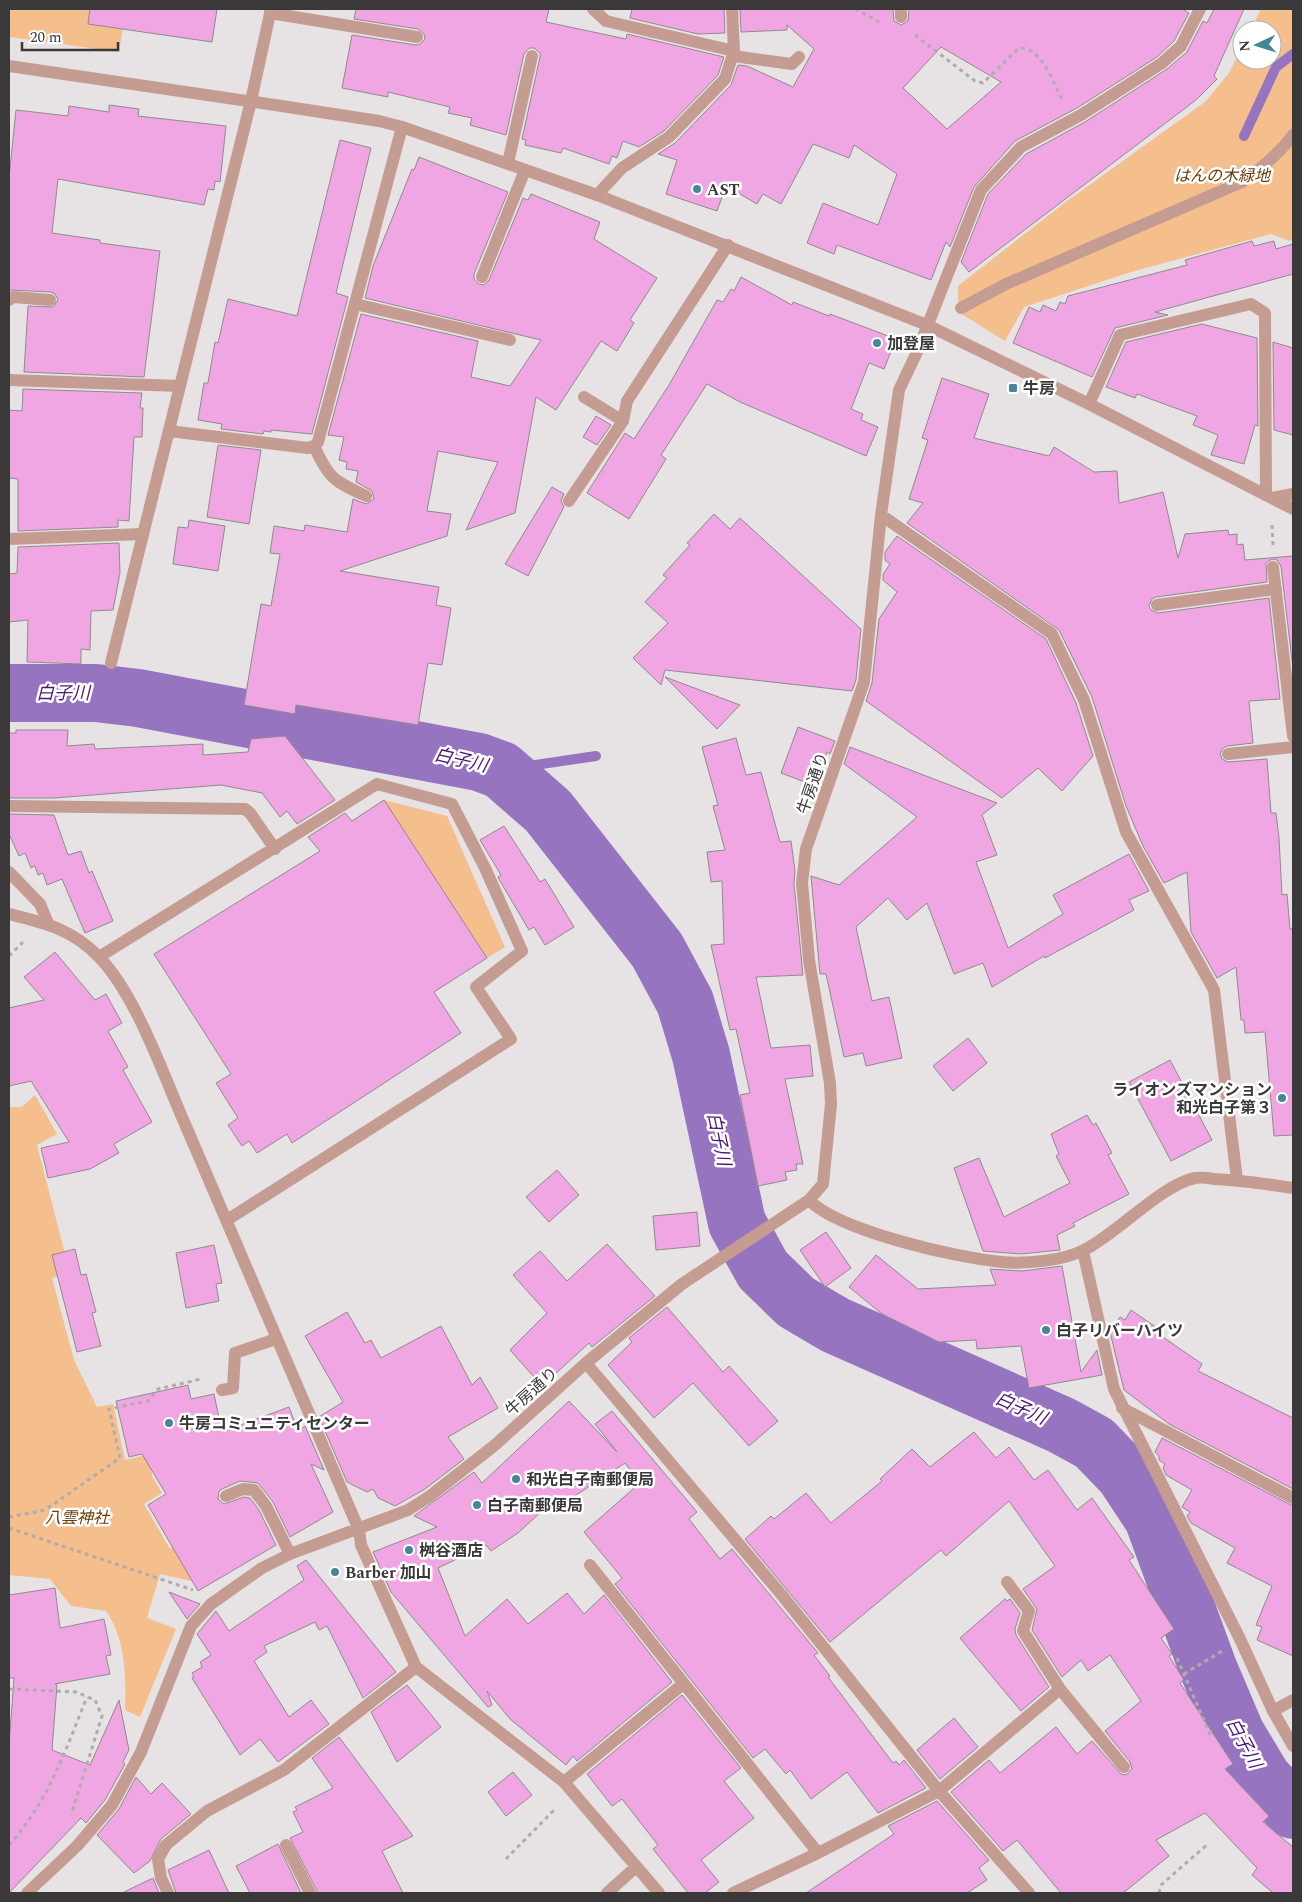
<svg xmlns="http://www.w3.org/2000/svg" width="1302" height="1902" viewBox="0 0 1302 1902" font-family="Spectral,'Noto Sans JP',serif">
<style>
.green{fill:#f4be8d}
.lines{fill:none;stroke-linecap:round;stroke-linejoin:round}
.stream{stroke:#9774bf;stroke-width:10}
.river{stroke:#9774bf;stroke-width:58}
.building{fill:#f0a6e2;stroke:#8e8b8d;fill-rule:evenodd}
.path{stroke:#b0acad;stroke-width:3;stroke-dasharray:4 4;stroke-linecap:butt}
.service{stroke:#c59c92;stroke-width:12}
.pedestrian{stroke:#c59c92;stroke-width:12}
.minor{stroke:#c59c92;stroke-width:12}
.tertiary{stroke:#c59c92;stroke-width:12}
.poi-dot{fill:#448797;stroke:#fff;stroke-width:2}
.labels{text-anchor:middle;stroke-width:5;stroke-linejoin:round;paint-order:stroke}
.park-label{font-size:16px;font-style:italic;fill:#6b3e0b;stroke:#fff}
.poi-label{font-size:16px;font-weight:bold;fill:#3a3839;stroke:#fff;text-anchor:start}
.street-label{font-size:16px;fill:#3a3839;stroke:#fff}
.water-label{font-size:18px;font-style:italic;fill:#4a1973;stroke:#fff}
</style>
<rect width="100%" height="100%" fill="#e7e3e4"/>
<!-- green -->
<path class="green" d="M9,9H126L119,52L9,37Z
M1261,9H1293V239L1289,241L1271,234L1131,272L1024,307L1005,341L958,312V286L1063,204L1205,102L1229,73L1242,47V60H1272V30H1251Z
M384,800L447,816L505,947L487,958Z
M35,1095L57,1134L37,1145L70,1273L52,1278L74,1360L97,1407L113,1404L125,1460L151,1454L152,1476L162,1493L144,1504L170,1549L180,1543L192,1581L160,1574L147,1618L176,1629L140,1717L125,1710C126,1677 126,1639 106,1611L71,1606L50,1579L9,1575V1107H22Z"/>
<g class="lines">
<!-- stream -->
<path class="stream" d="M1244,136L1276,67L1293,54
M501,770L596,756"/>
<!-- river -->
<path class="river" d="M9,693H96L138,698L479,762L501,770L548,811L657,950L685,1002L701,1055L737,1223L763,1270L796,1302L835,1325L1061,1425L1094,1443L1124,1474L1153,1518L1208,1668L1236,1734L1263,1779L1293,1810"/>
</g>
<!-- building -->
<path class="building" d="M90,9H217L212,42L88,24Z
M356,9H549L546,22L626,39L627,34L724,57L718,75L664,131L639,147L623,141L617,158L612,156L609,164L563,148L561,153L525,145L526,140L522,139L540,57V53L534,48H529L524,54L506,135L470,125L472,118L448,113L450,107L388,92V97L342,88L352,35L416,45L420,44L425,39L424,34L418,29L354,19Z
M632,9H724L725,33L698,34L630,18Z
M740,9H893L894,21L901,25L908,21L909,9H1182L1189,13L1174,41L1157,57L1077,108L1015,141L974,187L950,247L946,242L931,280L837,245L834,254L807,243L823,203L878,225L897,174L854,145L849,158L813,144L781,204L763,194L757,204L726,186L717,211L666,194L677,160L658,154L675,143L731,85L738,65L747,66L793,87L814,49L787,25V30L741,32ZM941,47L1001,82L947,129L903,88Z
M1214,9H1244L1214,76L1217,79L1196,100L969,272L961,262L988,194L1026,154L1085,122L1167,69L1187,52L1203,21L1207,23Z
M109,105L139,109L138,116L226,126L220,182L215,181L214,190L208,189L204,205L58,179L52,233L100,240V243L160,251L144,377L24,372L28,306L53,307L58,300L55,294L51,292L9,290V178L16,110L68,116L69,106L109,112Z
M340,140L371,148L336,293L348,297L312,434L271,430V432L264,431L263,434L221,429L222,424L198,420L204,383H208L215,342L218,343L228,299L297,316Z
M419,157L508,192L474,274V279L479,284L484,285L489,280L523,198L528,200L531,194L600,222L594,239L657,278L630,320L634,323L617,351L601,341L556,410L536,397L515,513L466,530L498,462L438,451L427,511L451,514L447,536L340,571L439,587L436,605L451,608L442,665L428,663L418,725L296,705L295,714L244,705L261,604L271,606L280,554L270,553L274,526L304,531L305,525L347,532L353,499L366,504L374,499L372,491L356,482L358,471L346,469L347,462L339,460L344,437L328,435L361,314L478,341L471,377L510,386L541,340L365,298L373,266L412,169L414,170Z
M1252,241L1254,246L1274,241L1276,249L1293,244V274L1155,312L1168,315L1115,328L1092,377L1013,343L1029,307L1040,312L1043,305L1056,311L1060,302L1065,304L1068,296L1187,265L1185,260Z
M741,277L792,305L793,302L829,316L830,314L896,339L884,369L869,363L851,409L863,414L861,420L878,427L866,456L740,402L707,384L661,455L666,459L629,519L587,493L625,433L634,439L669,385L717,300L723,302L731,289L734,291Z
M1202,324L1257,338L1258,426L1255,425L1244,464L1211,455L1218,435L1193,425L1197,416L1137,394L1135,398L1106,387L1126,342Z
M1273,342L1293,348V435L1274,430Z
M942,378L989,394L974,438L1049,456L1054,447L1094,472L1117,471L1119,503L1163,492L1178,558L1185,534L1228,530L1229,535L1237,534V545L1243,544L1245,560L1293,556V669L1281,566L1277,560L1272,559L1266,563L1267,582L1156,597L1152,599L1149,606L1151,610L1158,613L1269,598L1280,699L1249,701L1253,743L1227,746L1223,748L1220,754L1222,759L1228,762L1267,759L1271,813H1276L1279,838L1282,895L1287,894L1290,929H1293V1135L1274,1136L1265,1032L1245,1033L1244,1020H1241L1236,967L1217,978L1191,932L1187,872L1164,883L1143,846L1126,806L1092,697L1059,630L907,523L923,503L909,499L928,440L922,438Z
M23,389L142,393L140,408H143L142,437H134L129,521L118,520V527L18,531V479L9,478V410L22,411Z
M596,416L611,425L597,445L583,437Z
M218,445L261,450L249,524L207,517Z
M552,487L564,494L561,501L564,507L528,576L505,564Z
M714,514L730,529L740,518L861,629L856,680L852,691L665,670L661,685L633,658L668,623L645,602L667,578L663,575L690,545L687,543Z
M189,520L225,526L218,571L173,564L178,527L188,528Z
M897,536L1046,639L1076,703L1093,756L1062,791L1038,768L1002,798L866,701L872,683L879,619L897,592L883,580V574L890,564L885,560V552Z
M119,543L120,573L113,610L91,611L90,650L81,649V664L27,662L28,620L9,622V574L17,573L18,547Z
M665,677L740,705L717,729Z
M798,727L835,741L830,754L827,752L815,786L781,773Z
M16,730H68L67,746L94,744L95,749L203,744V755L248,752L251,739L285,736L335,800L297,824L287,811L280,817L262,793L221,785L54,798H9V733H16Z
M736,738L746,775L761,772L780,842L791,841L795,871L794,884L803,975L756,977L771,1048L810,1045L813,1076L785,1079L803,1164H796L797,1170L785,1172L787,1180L758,1186L740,1095L750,1093L736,1029L730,1030L711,945L724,944L722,881L711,882L707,852L725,850L713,806L718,805L702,747Z
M850,747L997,803L982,815L997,855L976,862L1008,948L1063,914L1053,895L1129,854L1149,891L1129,900L1134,910L1045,958L1044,956L992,987L983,963L954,974L927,903L907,920L888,898L856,927L872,1001L889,997L902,1058L866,1066L863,1053L844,1057L826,974H820L811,876L839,885L917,817L844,764Z
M384,800L487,958L434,992L461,1033L292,1143L287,1134L257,1153L249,1141L242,1146L228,1125L238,1118L216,1083L231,1074L154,954L320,851L308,837L345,813L352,821Z
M9,814L54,815L68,855L81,851L89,873L92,871L113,921L85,933L62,879L47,885L43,873L38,875L35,866L31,868L25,853L19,856L9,834Z
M504,826L540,882L545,879L574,927L545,945L534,927L529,930L500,881L498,877L501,875L480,840Z
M55,952L95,1000L106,994L122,1023L108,1031L128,1067L123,1070L152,1122L114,1144L119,1153L90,1169L48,1178L41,1148L69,1142L31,1081L9,1086V1008L44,1000L24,977Z
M968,1038L987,1063L953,1091L933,1066Z
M1170,1060L1212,1140L1171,1161L1129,1082Z
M1087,1115L1093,1125L1096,1123L1112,1153L1108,1155L1129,1194L1073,1223L1075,1226L1057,1235L1060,1250L1021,1254L983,1251L954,1168L979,1158L1004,1217L1070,1183L1056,1156L1059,1154L1051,1134Z
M557,1170L579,1195L549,1222L526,1197Z
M697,1212L700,1246L656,1250L653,1216Z
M826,1232L851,1268L825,1287L800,1250Z
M607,1244L655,1296L592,1347L589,1343L542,1386L510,1350L547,1313L513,1275L540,1251L567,1281Z
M214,1245L222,1283L216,1284L219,1301L186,1308L176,1253Z
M75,1249L81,1275L86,1274L96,1312L92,1313L101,1346L77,1352L52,1255Z
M876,1255L918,1289L996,1285L990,1269L1022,1271L1062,1266L1081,1372L1097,1350L1102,1375L1029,1388L1021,1346L977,1349L976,1340L939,1342L882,1314L849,1287Z
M667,1307L723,1372L729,1366L778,1421L749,1446L693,1383L654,1418L608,1365L632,1342L629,1338Z
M1131,1310L1163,1332L1160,1335L1202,1364L1198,1371L1293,1418V1489L1169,1424L1124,1390L1110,1332L1120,1317L1125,1320Z
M347,1312L365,1343L371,1340L381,1358L441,1326L472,1385L480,1377L498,1408L448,1437L464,1459L425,1489L395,1506L378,1498L373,1489L367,1492L347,1482L319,1417L343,1402L305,1336Z
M188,1385L191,1399L214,1394L222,1432L289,1407L298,1431L305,1426L324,1470L311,1464L333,1512L290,1537L273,1502L258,1483L240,1481L222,1489L219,1491L218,1499L224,1504L244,1497L250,1498L259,1510L276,1545L198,1591L148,1505L166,1494L142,1454L129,1457L116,1401Z
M569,1401L617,1452L595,1424L612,1411L697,1512L689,1519L720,1559L732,1549L818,1653L814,1655L830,1676L828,1677L893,1763L896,1761L899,1765L904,1760L926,1788L878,1813L847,1772L811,1799L790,1770L786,1774L765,1749L753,1758L615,1584L622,1578L584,1532L640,1483L625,1463L561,1505L555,1499L518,1533L491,1551L486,1545L438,1568L465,1636L507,1599L528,1624L567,1593L584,1614L604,1595L672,1682L577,1761L573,1756L566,1765L510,1719L487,1691L492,1705L488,1707L391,1592L373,1552L437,1527L414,1516L474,1472L482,1483Z
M974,1432L996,1458L1009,1447L1034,1480L1048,1470L1077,1510L1092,1498L1134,1557L1129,1560L1174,1629L1161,1638L1172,1654L1169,1656L1184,1680L1180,1683L1233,1764L1225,1769L1269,1816L1263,1822L1293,1847V1893H1273L1252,1875L1257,1868L1205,1813L1156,1840L1169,1856L1123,1893H1061L1017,1840L1003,1851L951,1792L989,1760L1000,1773L1056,1727L1077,1754L1092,1741L1121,1774L1126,1775L1132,1769L1130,1762L1105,1731L1141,1701L1110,1655L1088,1671L1081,1660L1062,1677L1032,1630L1037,1609L1023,1589L1055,1566L1009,1501L946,1556L941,1550L830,1642L745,1539L771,1516L774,1519L806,1493L831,1523L882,1481L880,1479L912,1449L930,1467Z
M1162,1438L1293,1506V1656L1257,1640L1262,1627L1256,1625L1272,1586L1227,1563L1235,1548L1191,1523L1187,1516L1190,1512L1182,1507L1192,1490L1166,1475L1163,1468L1165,1464L1159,1460V1456L1155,1452Z
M306,1560L396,1672L363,1698L327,1626L319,1630L315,1622L264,1646L267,1652L254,1661L289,1717L311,1700L329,1724L278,1762L260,1739L240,1755L192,1678L194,1677L192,1673L202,1667L200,1662L211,1655L197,1634L216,1611L229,1631L304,1580L297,1566Z
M55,1588L60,1628L104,1619L111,1655L106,1656L110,1674L55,1684L57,1685L52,1750L90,1765L119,1700L129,1750L123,1762L125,1764L105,1800L86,1823L81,1818L9,1893V1745L14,1678H9V1595Z
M169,1592L200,1604L187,1619Z
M1005,1599L1007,1601L1010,1599L1020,1613L1015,1629L1016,1635L1049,1687L1021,1711L960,1638Z
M407,1685L441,1727L397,1762L371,1712Z
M682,1695L741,1768L724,1781L754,1818L701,1860L719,1882L705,1893H688L653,1849L658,1845L622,1799L612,1806L587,1774Z
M954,1718L978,1747L940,1779L917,1750Z
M339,1737L413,1836L382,1851L403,1893H318L290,1838L303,1832L293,1812L297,1810L295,1807L333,1788L312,1758Z
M513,1772L532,1795L506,1816L488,1792Z
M136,1777L151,1794L162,1783L191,1814L161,1839L150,1861L134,1873L97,1835L119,1809Z
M937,1801L989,1860L979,1868L987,1880L967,1893H806L894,1834L888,1826Z
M278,1844L301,1893H250L236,1866Z
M209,1850L229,1893H176L168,1870Z
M153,1878L159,1893H122Z"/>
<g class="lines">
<!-- path -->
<path class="path" d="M855,9L879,22
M915,35L975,81L983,83L1019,48C1041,46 1053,83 1062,99
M1272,525L1273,546
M9,956L23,942
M9,1517L45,1510L120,1458L109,1409L148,1401L158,1389L201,1379
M9,1528L193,1590
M1177,1658L1212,1739
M1184,1674L1222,1651
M9,1689L76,1692L95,1700L102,1716L71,1815
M9,1845C48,1802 66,1749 87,1697
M506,1859L556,1808
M1159,1893L1161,1885L1209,1843"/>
<!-- service -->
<path class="service" d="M593,9L606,21L734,51
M270,13L417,37
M733,56L792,64L799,57
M508,163L532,56
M482,277L525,170
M9,300L13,297L50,300
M355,304L510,340
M584,397L623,421
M1089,404L1120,335L1251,304L1265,313L1266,495
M314,446C329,479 334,481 366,496
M569,501L623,421L627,401L728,245
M9,539L143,534
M1273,567L1293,736
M1157,605L1276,589
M1228,754L1293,747
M9,872L40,904L48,923
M222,1390L233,1388L235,1353L276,1339
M1122,1408L1293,1498
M226,1496L243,1489L254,1490L266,1506L290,1554
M1007,1582L1029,1611L1023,1631L1060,1689L1124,1767
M1273,1711L1293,1700
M939,1791L1060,1689
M286,1845L310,1893
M168,1893L161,1878L158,1859L166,1845L207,1811L284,1770L416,1667"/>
<!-- pedestrian -->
<path class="pedestrian" d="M961,308L1006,284L1242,182C1262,168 1279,154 1293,135"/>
<!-- minor -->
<path class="minor" d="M901,9V17
M597,195L622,168L669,137L725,79L734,51L732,9
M9,380L180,386
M169,431L308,448L314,446L318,442L402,127
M1272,498L1293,494
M881,515L1052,634L1084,700L1126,832L1214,990L1237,1180
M111,663L251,101L271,9
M9,806L245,809L250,813L275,849
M9,914C45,923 72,929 99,957C136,995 163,1074 185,1124C244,1259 300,1395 359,1530L361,1545L416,1667L564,1782L659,1893
M99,957L377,784L452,804L485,868L522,951L476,987L511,1039L227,1220
M809,1200C839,1231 957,1258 1002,1262C1025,1264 1063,1261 1084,1250C1117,1234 1161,1185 1195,1178C1201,1177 1208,1178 1214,1179C1241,1180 1267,1184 1293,1188
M1083,1251L1114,1389L1240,1639L1273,1711L1293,1746
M586,1363L781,1594L939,1791L1029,1893
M590,1565L818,1853
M564,1782L683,1684
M27,1893L77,1846L112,1805L141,1752L191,1626L211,1604L262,1568L290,1554L408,1510L430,1496L495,1445L586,1363L682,1284L809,1200L823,1184L831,1104L830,1083L809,960L802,883L806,849L864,682L881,515L899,390L917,352L981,190L1021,147L1081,115L1162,63L1181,46L1200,9
M607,1893L636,1867
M733,1893L818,1853L939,1791"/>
<!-- tertiary -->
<path class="tertiary" d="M9,66L275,105L379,121L402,127L597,195L927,325L1089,404L1293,509"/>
</g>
<!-- markers -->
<g class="poi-dot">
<circle cx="697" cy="189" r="5"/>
<circle cx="877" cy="343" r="5"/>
<rect x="1008" y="383" width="10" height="10" rx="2.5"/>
<circle cx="1282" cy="1098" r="5"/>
<circle cx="1046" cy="1330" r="5"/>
<circle cx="169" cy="1423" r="5"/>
<circle cx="516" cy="1479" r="5"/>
<circle cx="477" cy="1505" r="5"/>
<circle cx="409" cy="1550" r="5"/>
<circle cx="335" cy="1572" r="5"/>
</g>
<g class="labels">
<!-- park labels -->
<g class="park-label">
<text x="1222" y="181">はんの木緑地</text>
<text x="77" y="1523">八雲神社</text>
</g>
<!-- poi labels -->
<g class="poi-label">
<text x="707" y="195">AST</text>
<text x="887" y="349">加登屋</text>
<text x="1023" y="394">牛房</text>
<text x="1272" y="1095" text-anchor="end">ライオンズマンション<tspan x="1272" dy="18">和光白子第３</tspan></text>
<text x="1056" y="1336">白子リバーハイツ</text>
<text x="179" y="1429">牛房コミュニティセンター</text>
<text x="526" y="1485">和光白子南郵便局</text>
<text x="487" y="1511">白子南郵便局</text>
<text x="419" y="1556">桝谷酒店</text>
<text x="345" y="1578">Barber 加山</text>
</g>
<!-- street labels -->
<g class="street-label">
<text transform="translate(812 783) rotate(-71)" y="6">牛房通り</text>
<text transform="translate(531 1391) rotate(-42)" y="6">牛房通り</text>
</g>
<!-- water labels -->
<g class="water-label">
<text x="63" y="699">白子川</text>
<text transform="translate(461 760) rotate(13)" y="6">白子川</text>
<text transform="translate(719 1139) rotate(78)" y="6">白子川</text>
<text transform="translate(1021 1408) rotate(24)" y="6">白子川</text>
<text transform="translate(1244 1743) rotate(62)" y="6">白子川</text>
</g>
</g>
<!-- border -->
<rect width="1302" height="1902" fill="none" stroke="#3a3839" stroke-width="20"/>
<!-- north arrow -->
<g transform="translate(1257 45) rotate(266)"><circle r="24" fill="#ffffff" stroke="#b0afb0"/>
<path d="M0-4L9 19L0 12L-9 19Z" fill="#448797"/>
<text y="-8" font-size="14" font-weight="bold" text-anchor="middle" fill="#3a3839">N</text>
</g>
<!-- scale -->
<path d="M22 42v8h96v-8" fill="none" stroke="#3a3839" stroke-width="2.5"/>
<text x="30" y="42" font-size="15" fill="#3a3839" stroke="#ffffff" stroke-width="4" paint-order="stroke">20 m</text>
</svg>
